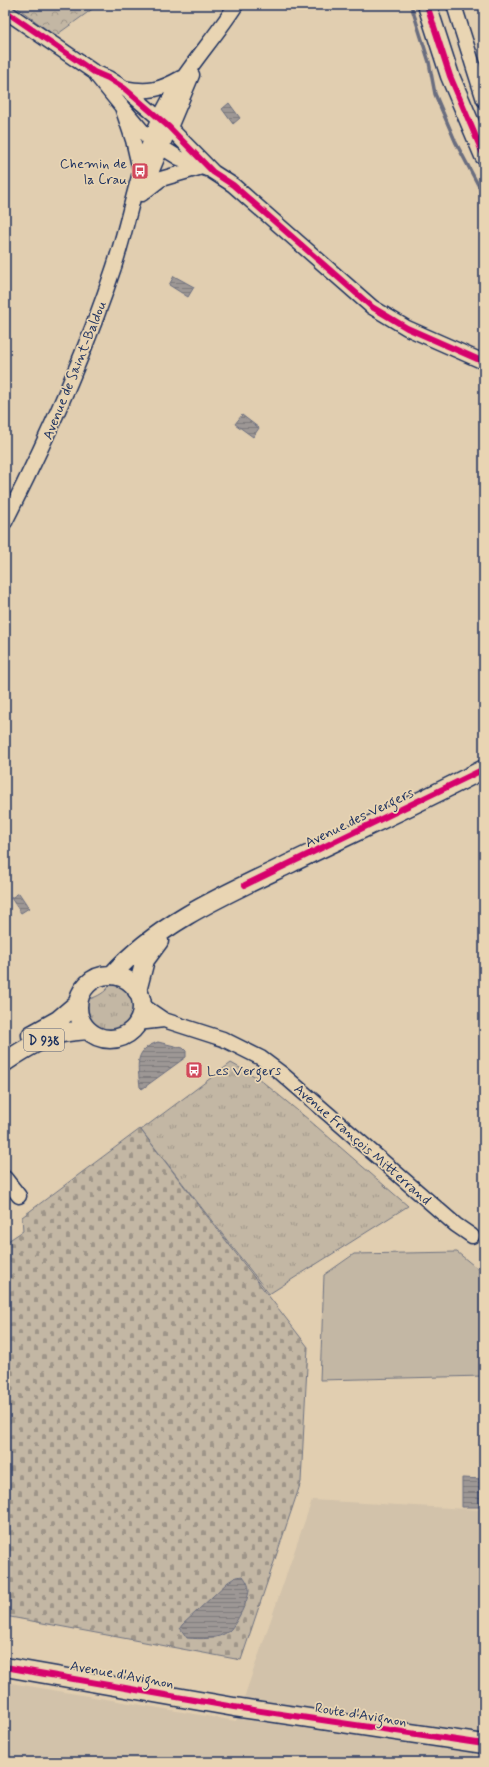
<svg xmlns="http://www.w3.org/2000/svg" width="489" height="1767" viewBox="0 0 489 1767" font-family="Mynerve,sans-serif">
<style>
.built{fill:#d2c2aa}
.grass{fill:url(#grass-tufts);stroke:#6f7381}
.forest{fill:url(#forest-crowns);stroke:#6f7381}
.cemetery{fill:url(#cemetery-stones);stroke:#6f7381}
.park{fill:#c3b7a4;stroke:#6f7381}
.water{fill:url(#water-rules);stroke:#696d7f}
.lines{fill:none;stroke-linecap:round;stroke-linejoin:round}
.stream{stroke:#696d7f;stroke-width:3.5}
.minor-casing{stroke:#1b2f5e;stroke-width:17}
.major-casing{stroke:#1b2f5e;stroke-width:21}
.minor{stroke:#e9d5b3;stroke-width:14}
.major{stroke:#e9d5b3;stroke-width:18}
.cycleway-casing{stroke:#e9d5b3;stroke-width:8}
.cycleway{stroke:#d6006c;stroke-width:6}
.labels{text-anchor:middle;stroke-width:3.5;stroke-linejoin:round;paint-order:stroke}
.shield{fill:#e9d5b3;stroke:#596178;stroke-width:1}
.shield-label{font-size:13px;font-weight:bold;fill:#1b2f5e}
.poi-label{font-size:14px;fill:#1b2f5e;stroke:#e9d5b3;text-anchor:end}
.street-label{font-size:14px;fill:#1b2f5e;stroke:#e9d5b3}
</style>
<defs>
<pattern id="grass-tufts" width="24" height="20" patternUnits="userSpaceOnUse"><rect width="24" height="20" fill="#c3b7a4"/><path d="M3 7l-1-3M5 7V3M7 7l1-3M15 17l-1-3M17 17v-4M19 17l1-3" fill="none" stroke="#9e9589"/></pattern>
<pattern id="forest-crowns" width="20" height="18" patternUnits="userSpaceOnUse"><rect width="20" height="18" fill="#c3b7a4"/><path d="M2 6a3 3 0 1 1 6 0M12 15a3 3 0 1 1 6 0" fill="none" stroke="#9e9589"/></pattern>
<pattern id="cemetery-stones" width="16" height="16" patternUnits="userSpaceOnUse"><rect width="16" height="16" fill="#c3b7a4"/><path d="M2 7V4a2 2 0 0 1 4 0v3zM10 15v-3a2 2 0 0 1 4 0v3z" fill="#9e9589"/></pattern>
<pattern id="water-rules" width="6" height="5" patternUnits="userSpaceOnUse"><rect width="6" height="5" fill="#9d9795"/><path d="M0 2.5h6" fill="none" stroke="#7f7c7d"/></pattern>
</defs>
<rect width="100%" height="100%" fill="#e1ceb0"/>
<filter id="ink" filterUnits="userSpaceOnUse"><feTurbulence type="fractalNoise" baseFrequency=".025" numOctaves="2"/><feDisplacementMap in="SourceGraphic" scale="8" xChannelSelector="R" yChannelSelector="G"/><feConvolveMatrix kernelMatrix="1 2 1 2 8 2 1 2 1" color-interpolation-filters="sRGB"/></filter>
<g filter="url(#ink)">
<!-- built -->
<path class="built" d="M312,1500L484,1510V1740L470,1762H5V1682L236,1721Z"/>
<!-- grass -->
<path class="grass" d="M110,985C118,984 124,988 128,994C152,1030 78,1048 89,999C97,997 106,992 110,985Z
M231,1063L258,1078L309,1120L408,1206L269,1294L141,1130Z"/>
<!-- forest -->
<path class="forest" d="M14,5H98L55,36Z"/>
<!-- cemetery -->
<path class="cemetery" d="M140,1129L308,1347L301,1482L241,1660L5,1616V1243L23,1231L22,1217Z"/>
<!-- park -->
<path class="park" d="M457,1252L484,1274V1376L320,1380L324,1275L354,1254Z"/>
<!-- water -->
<path class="water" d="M229,103L240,118L233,124L222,109Z
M174,276L194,287L188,297L169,285Z
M242,415L259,428L253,437L235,424Z
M19,893L29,908L21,913L11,898Z
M158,1042L183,1048L186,1051V1057L142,1089L140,1087C138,1066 133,1050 158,1042Z
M462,1478L484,1479V1507H462Z
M243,1576C246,1580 249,1585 249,1590C249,1599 236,1625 229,1631C217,1640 201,1639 187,1638L180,1628L182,1625L228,1582L236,1577Z"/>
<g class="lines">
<!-- stream -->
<path class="stream" d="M411,5L429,62L435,94L456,143L484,196"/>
<!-- minor casing -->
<g class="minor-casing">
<path id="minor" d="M454,5L484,100
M5,11L94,72L108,78L124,88L169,127L213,172L233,185L372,307L407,328L484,362
M97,76L122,107L133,140L140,170
M124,88C148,93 160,90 181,78
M122,107L150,140L179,158L207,169
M143,193L161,179L202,167
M142,194L192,75
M5,522C47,439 85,355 114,267C130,218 138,166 159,120C178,77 211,44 236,5
M142,1005L164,1020L223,1039L261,1058L281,1073L456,1225L472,1236
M137,1023L164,1020
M5,1178L19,1196"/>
</g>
<!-- major casing -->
<g class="major-casing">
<path id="major" d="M427,5L450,76L484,156
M112,975C158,923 228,893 291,863C355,832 421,802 484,769
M78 1007a32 32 0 1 1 64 0a32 32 0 1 1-64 0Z
M137,991L145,960L159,941
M31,1035L58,1020L78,1003
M5,1062C24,1049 45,1036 68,1032C75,1031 81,1031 87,1030
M5,1667L234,1707L484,1744"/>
</g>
<!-- minor -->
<use href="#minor" class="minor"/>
<!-- major -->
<use href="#major" class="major"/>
<!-- cycleway casing -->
<g class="cycleway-casing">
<path id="cycleway" d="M427,5L450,76L484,156
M5,11L94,72L108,78L124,88L169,127L213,172L233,185L372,307L407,328L484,362
M245,885L484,769
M5,1667L234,1707L484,1744"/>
</g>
<!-- cycleway -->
<use href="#cycleway" class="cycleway"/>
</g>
</g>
<!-- icons -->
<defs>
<g id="bus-square" transform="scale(0.9)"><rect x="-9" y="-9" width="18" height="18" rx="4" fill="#d1495b" stroke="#e9d5b3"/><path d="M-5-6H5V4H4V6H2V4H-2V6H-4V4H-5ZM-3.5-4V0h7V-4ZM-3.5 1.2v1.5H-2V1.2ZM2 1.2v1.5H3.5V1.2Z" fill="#fff"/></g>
</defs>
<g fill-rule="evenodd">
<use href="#bus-square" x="140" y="171"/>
<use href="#bus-square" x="194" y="1070"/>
</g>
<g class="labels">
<!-- shield labels -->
<rect class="shield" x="24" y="1029" width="40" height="22" rx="3"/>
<g class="shield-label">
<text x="44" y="1045">D 938</text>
</g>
<!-- poi labels -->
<g class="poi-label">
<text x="127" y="168">Chemin de<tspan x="127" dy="16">la Crau</tspan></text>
<text x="207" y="1075" text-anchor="start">Les Vergers</text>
</g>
<!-- street labels -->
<g class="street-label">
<text transform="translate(74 370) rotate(-68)" y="5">Avenue de Saint-Baldou</text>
<text transform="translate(359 817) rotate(-26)" y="5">Avenue des Vergers</text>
<text transform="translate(363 1144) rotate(41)" y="5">Avenue François Mitterrand</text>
<text transform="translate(122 1674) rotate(10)" y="5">Avenue d'Avignon</text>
<text transform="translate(361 1714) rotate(9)" y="5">Route d'Avignon</text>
</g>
</g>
<!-- margin -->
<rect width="489" height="1767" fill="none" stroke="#e9d5b3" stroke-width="20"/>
<rect x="10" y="10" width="469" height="1747" fill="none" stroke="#1b2f5e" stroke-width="1.5" filter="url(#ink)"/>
</svg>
